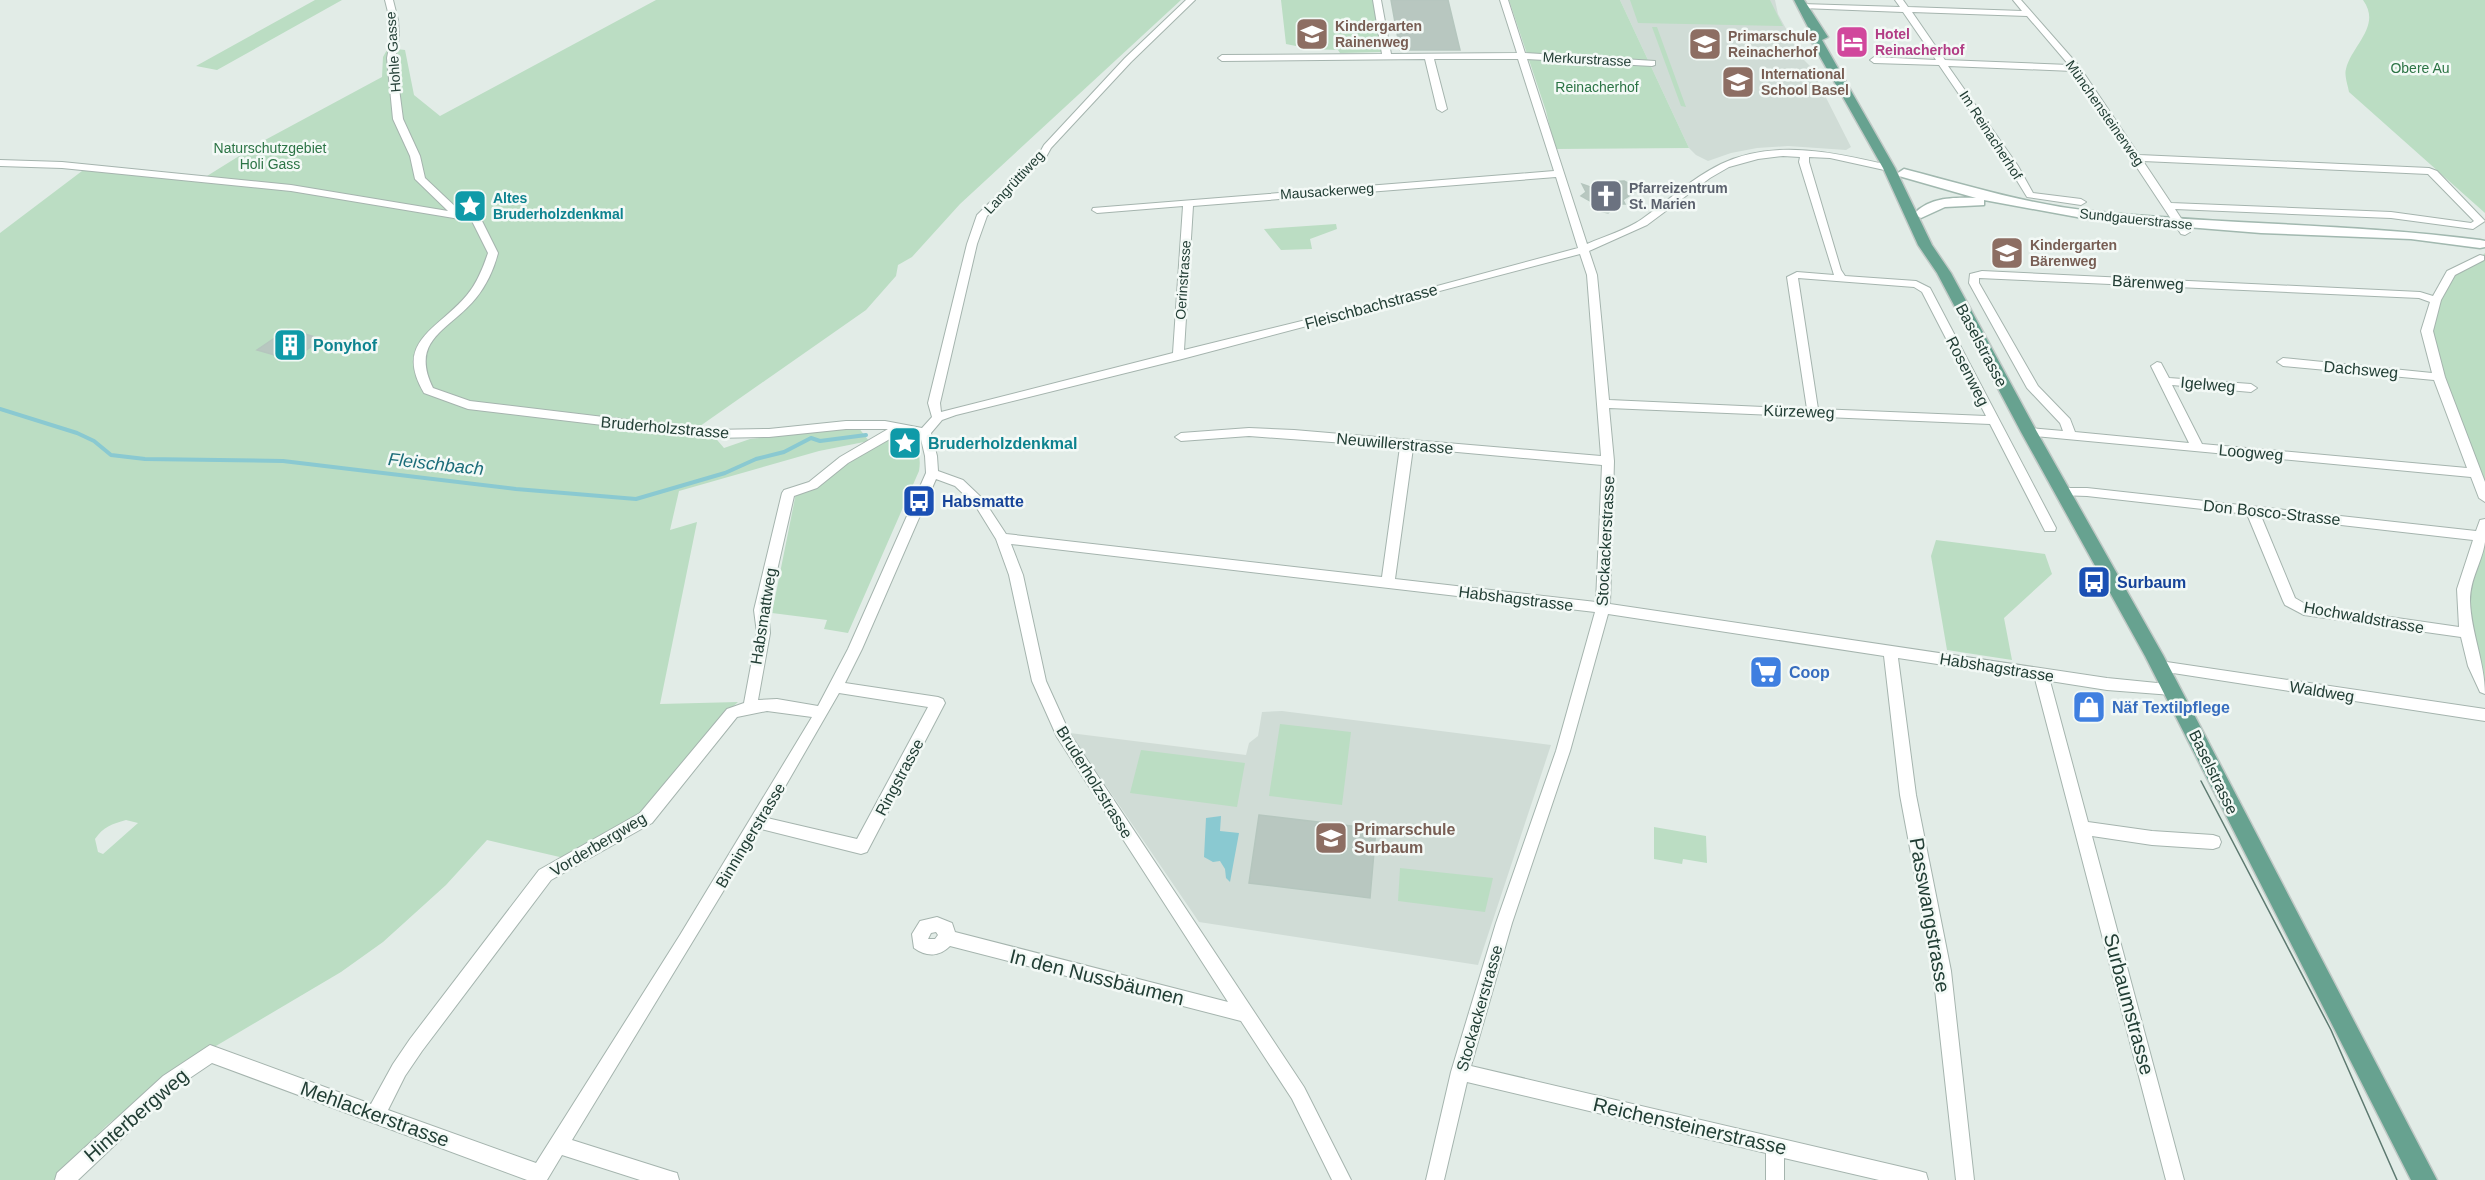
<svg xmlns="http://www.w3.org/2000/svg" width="2485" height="1180" viewBox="0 0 2485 1180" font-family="Helvetica,sans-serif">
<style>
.built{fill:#d0dcd6}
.green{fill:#bbddc3;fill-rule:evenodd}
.water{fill:#8ac9d1}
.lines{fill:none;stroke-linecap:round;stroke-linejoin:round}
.stream{stroke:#8ac9d1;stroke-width:4}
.building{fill:#b8c7c0;stroke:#b5c6be;stroke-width:1.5}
.minor-casing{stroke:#a5b4ae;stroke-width:2}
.secondary-casing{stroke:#a1b8af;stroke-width:3}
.primary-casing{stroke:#c1c9c6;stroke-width:3}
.minor{fill:#fff;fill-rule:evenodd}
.secondary{fill:#fff;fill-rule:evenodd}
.primary{fill:#67a290;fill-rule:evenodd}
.tram{stroke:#5d7970;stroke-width:1.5}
.labels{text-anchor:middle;stroke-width:5;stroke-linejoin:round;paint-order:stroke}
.far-education-label{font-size:14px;font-weight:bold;fill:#785e54;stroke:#f3f9f6;text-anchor:start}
.far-hotel-label{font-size:14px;font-weight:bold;fill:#b23c85;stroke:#f3f9f6;text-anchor:start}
.far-street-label{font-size:14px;fill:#223e35;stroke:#f3f9f6}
.far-park-label{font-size:14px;fill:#2c7445;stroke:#f3f9f6}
.far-worship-label{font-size:14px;font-weight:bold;fill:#5b616d;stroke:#f3f9f6;text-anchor:start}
.far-culture-label{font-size:14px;font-weight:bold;fill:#0d838f;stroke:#f3f9f6;text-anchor:start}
.street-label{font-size:16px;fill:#223e35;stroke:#f3f9f6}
.culture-label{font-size:16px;font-weight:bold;fill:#0d838f;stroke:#f3f9f6;text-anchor:start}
.transit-label{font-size:16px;font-weight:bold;fill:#164399;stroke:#f3f9f6;text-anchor:start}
.shop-label{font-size:16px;font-weight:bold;fill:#366cbe;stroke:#f3f9f6;text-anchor:start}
.education-label{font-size:16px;font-weight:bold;fill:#785e54;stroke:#f3f9f6;text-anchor:start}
.water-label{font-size:18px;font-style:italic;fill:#1c6d7a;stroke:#f3f9f6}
.near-street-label{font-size:20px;fill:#223e35;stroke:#f3f9f6}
</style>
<rect width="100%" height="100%" fill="#e2ece7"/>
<!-- built -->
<path class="built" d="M1620,0H1775L1778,14L1802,58L1810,66L1851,147L1846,150L1788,146L1757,148L1731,153L1708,161L1696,155L1689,148Z
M1282,711L1551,745L1478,965L1199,922L1070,733L1246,755L1249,743L1258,736L1262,712Z"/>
<!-- green -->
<path class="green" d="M315,0H342L217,70L196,66Z
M656,0H1181L960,204L912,257L898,265L896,276L866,310L693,431L712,434L724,448L750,439L858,427L869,441L819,451L679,491L670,530L697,522L660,704L738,702L715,723L660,795L636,819L564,858L487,840L446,885L383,942L341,972L172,1072L106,1126L54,1180H0V233L86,168L125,173L207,176L265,140L382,77L383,57L388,48L405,50L414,95L440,116ZM126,820L138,823L103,854L98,852L95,839C103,827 112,824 126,820Z
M1281,0H1375L1384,52L1340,53L1338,50L1311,49L1286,44Z
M1509,0H1620L1689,148L1555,149L1546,111Z
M1630,0H1770L1783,26L1638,23Z
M2363,0H2485V213L2349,92C2348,86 2344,75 2346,69C2352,45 2382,26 2363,0Z
M1652,27H1657L1686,107L1681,106Z
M1336,224L1337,229L1310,239L1312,249L1281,250L1264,229Z
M2485,253V498L2427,331L2451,273L2480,258Z
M903,433C916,443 922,454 919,471L848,633L824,629L827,620L772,613L796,493L879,440Z
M2485,523V688L2480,679L2464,589Z
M1936,540L2045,554L2052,574L2004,618L2012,660L1947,650L1931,556Z
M1280,724L1351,732L1342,805L1269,796Z
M1141,750L1245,763L1237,807L1130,793Z
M1654,827L1706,836L1707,863L1683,859L1682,864L1654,859Z
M1400,868L1493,878L1485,912L1398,901Z"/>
<!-- water -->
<path class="water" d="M1221,816L1220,831L1239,833L1230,882L1226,878L1225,869L1220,861L1213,862L1204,857L1206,818Z"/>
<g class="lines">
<!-- stream -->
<path class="stream" d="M0,409L77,433L94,441L111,455L145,459L283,461L516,489L636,499L725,473L756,459L784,452L811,438L820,441L866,435"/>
</g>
<!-- building -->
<path class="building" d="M1391,0H1448L1460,50H1400Z
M1839,31L1856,32L1866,53L1849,52Z
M1624,181L1639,189L1623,200L1625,204H1619L1608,213L1595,210L1592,202L1581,196L1586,192L1582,184L1596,189L1607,182Z
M288,329L322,339L292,360L257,350Z
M1259,815L1376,829L1370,898L1249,883Z"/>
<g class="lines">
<!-- minor casing -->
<g class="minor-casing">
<path id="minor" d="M385,0H393L398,20L399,37L395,58L403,119L420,156L425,178L461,212L480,217L498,253C494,269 486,286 476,298C449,331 409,339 433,388L470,401L712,430L769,429L846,421H885L922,428L932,417L928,403L967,244L977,215L1039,154L1044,145L1125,58L1186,0H1195L1131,62L1051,148L1046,157L987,216L977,244L940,403L941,412L1173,353L1183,206L1097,213L1092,210L1093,208L1554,171L1518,59H1434L1447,109L1442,112L1437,109L1425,59L1222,61L1218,58L1222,55L1382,54L1373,0H1381L1391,54L1517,53L1500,0H1508L1525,53L1655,61V65L1652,66L1527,59L1587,244C1605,236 1626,230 1642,219C1668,201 1692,178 1721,164C1774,138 1838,153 1892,166V170L1889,171L1830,158L1809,157V162L1841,270L1845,276L1916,281L1930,288L2056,528L2055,531H2045L1990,424L1609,408L1614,461L1610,604L2107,678L2177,685L2179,689L2177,693L2172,695L2107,690L2050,681L2088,822L2152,831L2213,835L2219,837L2221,842L2219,847L2213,849L2152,845L2092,836L2184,1180H2166L2035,679L1898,658L1916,795L1951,971L1974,1180H1956L1933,971L1900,795L1884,656L1608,614L1570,751L1512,923L1471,1066L1919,1171L1926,1173L1928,1180H1879L1784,1158V1180H1766V1153L1467,1082L1444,1180H1426L1451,1072L1496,923L1556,751L1595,612L1011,544L1023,575L1046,681L1070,734L1304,1087L1351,1180H1332L1292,1099L1241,1021L950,946C939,957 926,957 914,948L912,934L920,921L937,917L952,923L955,932L1228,1002L1057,737L1032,681L1009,575L996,539L975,505L955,486L936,479L862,649L845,683L938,697L943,699L945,703L867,852L861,854L761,829L572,1140L670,1171L677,1173L679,1180H640L562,1155L547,1180H527L212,1063L175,1088L78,1180H55L57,1173L163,1076L210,1045L371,1104L393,1064L410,1039L539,870L640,813L727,709L744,703L757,633L754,610L782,493L784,490L809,482L840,457L888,429H846L769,437L712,438L468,409L424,393C393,341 439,329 467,295C477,283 483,268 488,253L472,221L291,191L62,168L0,166V160L62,162L291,185L448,211L415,179L410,156L393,119L387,58L391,37L390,20ZM1783,156L1800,157L1799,162L1834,275L1797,272L1787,277L1807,409L1609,400L1597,275L1589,251L1647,225L1710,178L1729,167L1758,159ZM1556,177L1578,248L1363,306L1184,350L1193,206ZM1580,254L1587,275L1601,456L1294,430L1249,428L1181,433L1175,437L1181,441L1249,436L1400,447L1382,577L1006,534L983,499L963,480L938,471L937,456L931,433L942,420L956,415L1182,359ZM1798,278L1914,287L1922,292L1986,416L1818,409ZM902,432L920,435L925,456L926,473L848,649L818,706L777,699L758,700L770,633L768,610L794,496L817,488L848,463ZM1413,448L1602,465L1596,602L1395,579ZM839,693L928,707L857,839L767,818ZM767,711L812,717L680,935L536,1163L388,1110L405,1076L422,1051L551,880L652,823L737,717ZM936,932L938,935L935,939H928L931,933Z
M1895,0H1903L1908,7L2022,11L2013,0H2021L2079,66L2139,155L2429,168L2437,171L2485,221L2473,229L2391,218L2175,209L2190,232L2185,235L2181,234L2073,71L1948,66L2018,166L2033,193L2081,199L2086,202L2081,205L2027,197L2008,166L1939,65L1874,63L1870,60L1874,57L1936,60L1903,12L1802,8L1798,6L1802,4L1900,7ZM1912,12L2027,16L2069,65L1945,60ZM2143,161L2428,174L2474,221L2471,223L2391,212L2171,203Z
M2480,255L2484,256V260L2455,275L2441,300L2433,331L2445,377L2485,482V502L2479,498L2471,477L2025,435L2023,432L2029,428L2063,431L2060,423L2027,388L1969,283L1970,274L1982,271L2420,292L2433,296L2447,271ZM1979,278L2419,298L2430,302L2421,331L2432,373L2283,358L2277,362L2283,366L2434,380L2467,468L2202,444L2172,385L2251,392L2257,388L2251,384L2169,378L2161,363L2157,362L2151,366L2189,443L2075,432L2070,419L2038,386L1979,283Z
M2062,488H2087L2476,531L2480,520L2485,519C2485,526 2485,535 2485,542C2482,563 2470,578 2470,601C2471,633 2485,662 2485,694L2480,692L2468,666L2461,637L2304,615L2285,605L2283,601L2247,514L2087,496L2058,495L2056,492ZM2261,516L2473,540L2457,589L2459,627L2307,605L2295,598Z
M2160,661L2485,709V721L2160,671L2155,670L2153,666L2155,662Z"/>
</g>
<!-- secondary casing -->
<g class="secondary-casing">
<path id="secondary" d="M1904,169C1966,185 2026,204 2090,211C2220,225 2351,223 2480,240L2485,241V247L2480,248L2411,239L2261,233L2088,219L1984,200V205L1945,207L1921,218L1914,214C1929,197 1955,197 1976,198L1899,176L1898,173Z"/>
</g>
<!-- primary casing -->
<g class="primary-casing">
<path id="primary" d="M1794,0H1804L1828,37L1822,40L1895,168L1932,245L1951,273L2037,432L2163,655L2437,1180H2411L2145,656L2021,432L1937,273L1918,245L1883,168L1810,39L1809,29Z"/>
</g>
<!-- minor -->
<use href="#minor" class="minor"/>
<!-- secondary -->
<use href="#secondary" class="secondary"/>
<!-- primary -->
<use href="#primary" class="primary"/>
<!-- tram -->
<path class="tram" d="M2201,781L2331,1030L2397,1180"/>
</g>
<!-- icons -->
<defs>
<g id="school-square" transform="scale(1.725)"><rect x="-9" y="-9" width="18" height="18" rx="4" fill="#8d6e63" stroke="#f3f9f6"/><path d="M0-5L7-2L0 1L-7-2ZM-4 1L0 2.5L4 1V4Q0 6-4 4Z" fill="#fff"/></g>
<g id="hotel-square" transform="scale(1.725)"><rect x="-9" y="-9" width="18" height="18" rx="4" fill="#d1479c" stroke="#f3f9f6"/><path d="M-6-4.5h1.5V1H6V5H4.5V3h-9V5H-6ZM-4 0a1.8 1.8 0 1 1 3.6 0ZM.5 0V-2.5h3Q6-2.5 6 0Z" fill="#fff"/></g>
<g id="church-square" transform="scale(1.725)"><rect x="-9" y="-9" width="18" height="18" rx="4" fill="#6b7280" stroke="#f3f9f6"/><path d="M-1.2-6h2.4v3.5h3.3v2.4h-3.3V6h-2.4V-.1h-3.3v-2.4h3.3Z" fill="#fff"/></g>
<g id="sight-square" transform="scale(1.725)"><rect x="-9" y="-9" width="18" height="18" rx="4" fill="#0f9aa8" stroke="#f3f9f6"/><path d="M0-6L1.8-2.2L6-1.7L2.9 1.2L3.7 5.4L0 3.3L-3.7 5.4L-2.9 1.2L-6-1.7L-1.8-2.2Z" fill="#fff"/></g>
<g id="building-square" transform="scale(1.725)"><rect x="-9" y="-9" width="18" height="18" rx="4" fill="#0f9aa8" stroke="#f3f9f6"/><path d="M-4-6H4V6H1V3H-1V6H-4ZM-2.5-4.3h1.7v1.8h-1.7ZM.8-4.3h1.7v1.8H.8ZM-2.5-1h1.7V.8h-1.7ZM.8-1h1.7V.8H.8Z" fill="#fff"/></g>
<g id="bus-square" transform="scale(1.725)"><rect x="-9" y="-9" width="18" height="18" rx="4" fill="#1a4fb4" stroke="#f3f9f6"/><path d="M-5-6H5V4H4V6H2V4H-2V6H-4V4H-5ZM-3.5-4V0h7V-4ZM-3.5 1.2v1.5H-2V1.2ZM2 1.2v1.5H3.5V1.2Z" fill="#fff"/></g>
<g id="supermarket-square" transform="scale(1.725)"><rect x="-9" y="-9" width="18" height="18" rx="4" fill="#3f7fe0" stroke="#f3f9f6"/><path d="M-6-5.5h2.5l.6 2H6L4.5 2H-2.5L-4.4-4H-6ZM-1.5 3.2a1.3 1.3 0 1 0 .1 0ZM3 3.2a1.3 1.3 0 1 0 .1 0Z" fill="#fff"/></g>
<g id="shop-square" transform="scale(1.725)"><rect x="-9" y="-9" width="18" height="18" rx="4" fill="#3f7fe0" stroke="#f3f9f6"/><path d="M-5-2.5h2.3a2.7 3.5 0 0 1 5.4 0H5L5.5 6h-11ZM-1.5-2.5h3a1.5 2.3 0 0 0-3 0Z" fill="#fff"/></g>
</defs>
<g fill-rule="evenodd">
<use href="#school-square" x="1312" y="34"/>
<use href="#hotel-square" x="1852" y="42"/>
<use href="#school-square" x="1705" y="44"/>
<use href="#school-square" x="1738" y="82"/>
<use href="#church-square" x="1606" y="196"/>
<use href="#sight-square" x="470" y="206"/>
<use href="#school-square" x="2007" y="253"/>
<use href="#building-square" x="290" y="345"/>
<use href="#sight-square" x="905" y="443"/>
<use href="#bus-square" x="919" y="501"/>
<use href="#bus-square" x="2094" y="582"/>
<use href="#supermarket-square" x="1766" y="672"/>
<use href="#shop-square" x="2089" y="707"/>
<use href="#school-square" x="1331" y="838"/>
</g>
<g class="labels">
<!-- far-education labels -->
<g class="far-education-label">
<text x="1335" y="31">Kindergarten<tspan x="1335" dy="16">Rainenweg</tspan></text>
<text x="1728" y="41">Primarschule<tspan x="1728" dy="16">Reinacherhof</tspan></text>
<text x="1761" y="79">International<tspan x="1761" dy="16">School Basel</tspan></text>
<text x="2030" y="250">Kindergarten<tspan x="2030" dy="16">Bärenweg</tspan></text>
</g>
<!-- far-hotel labels -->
<g class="far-hotel-label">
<text x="1875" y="39">Hotel<tspan x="1875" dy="16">Reinacherhof</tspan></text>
</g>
<!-- far-street labels -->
<g class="far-street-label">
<text transform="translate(393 52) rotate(-94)" y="5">Hohle Gasse</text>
<text transform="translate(1587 59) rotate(3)" y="5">Merkurstrasse</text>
<text transform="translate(2105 113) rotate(55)" y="5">Münchensteinerweg</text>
<text transform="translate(1991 135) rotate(57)" y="5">Im Reinacherhof</text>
<text transform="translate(1014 182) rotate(-47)" y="5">Langrüttiweg</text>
<text transform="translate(1327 191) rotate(-4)" y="5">Mausackerweg</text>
<text transform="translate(2136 219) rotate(6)" y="5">Sundgauerstrasse</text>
<text transform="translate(1183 280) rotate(-86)" y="5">Oerinstrasse</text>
</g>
<!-- far-park labels -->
<g class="far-park-label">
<text x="2420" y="73">Obere Au</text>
<text x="1597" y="92">Reinacherhof</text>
<text x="270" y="153">Naturschutzgebiet<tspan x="270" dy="16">Holi Gass</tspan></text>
</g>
<!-- far-worship labels -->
<g class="far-worship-label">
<text x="1629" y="193">Pfarreizentrum<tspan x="1629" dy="16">St. Marien</tspan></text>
</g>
<!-- far-culture labels -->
<g class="far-culture-label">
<text x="493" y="203">Altes<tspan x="493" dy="16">Bruderholzdenkmal</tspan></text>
</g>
<!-- street labels -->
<g class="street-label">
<text transform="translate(2148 282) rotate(3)" y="6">Bärenweg</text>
<text transform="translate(1371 306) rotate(-15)" y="6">Fleischbachstrasse</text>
<text transform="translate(1982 345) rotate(62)" y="6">Baselstrasse</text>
<text transform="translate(2361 369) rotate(5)" y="6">Dachsweg</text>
<text transform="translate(1968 371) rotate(63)" y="6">Rosenweg</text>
<text transform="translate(2208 384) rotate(5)" y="6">Igelweg</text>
<text transform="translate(1799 411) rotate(2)" y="6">Kürzeweg</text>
<text transform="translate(665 427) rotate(5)" y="6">Bruderholzstrasse</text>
<text transform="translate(1395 443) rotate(5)" y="6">Neuwillerstrasse</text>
<text transform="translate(2251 452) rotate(5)" y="6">Loogweg</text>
<text transform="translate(2272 512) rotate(6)" y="6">Don Bosco-Strasse</text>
<text transform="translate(1605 541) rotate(-87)" y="6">Stockackerstrasse</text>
<text transform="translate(1516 598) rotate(7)" y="6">Habshagstrasse</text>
<text transform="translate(763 616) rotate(-81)" y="6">Habsmattweg</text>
<text transform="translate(2364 617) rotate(10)" y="6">Hochwaldstrasse</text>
<text transform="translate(1997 667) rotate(9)" y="6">Habshagstrasse</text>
<text transform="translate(2322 691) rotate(9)" y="6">Waldweg</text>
<text transform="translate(2214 772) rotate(64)" y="6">Baselstrasse</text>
<text transform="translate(899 777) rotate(-62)" y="6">Ringstrasse</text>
<text transform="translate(1095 782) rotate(58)" y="6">Bruderholzstrasse</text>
<text transform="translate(750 835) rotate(-59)" y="6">Binningerstrasse</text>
<text transform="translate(598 844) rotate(-31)" y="6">Vorderbergweg</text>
<text transform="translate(1479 1008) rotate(-74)" y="6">Stockackerstrasse</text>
</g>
<!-- culture labels -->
<g class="culture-label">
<text x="313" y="351">Ponyhof</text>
<text x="928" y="449">Bruderholzdenkmal</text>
</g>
<!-- transit labels -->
<g class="transit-label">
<text x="942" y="507">Habsmatte</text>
<text x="2117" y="588">Surbaum</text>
</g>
<!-- shop labels -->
<g class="shop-label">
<text x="1789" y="678">Coop</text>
<text x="2112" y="713">Näf Textilpflege</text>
</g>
<!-- education labels -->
<g class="education-label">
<text x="1354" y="835">Primarschule<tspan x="1354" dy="18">Surbaum</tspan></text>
</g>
<!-- water labels -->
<g class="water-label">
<text transform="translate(436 464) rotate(6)" y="6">Fleischbach</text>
</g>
<!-- near-street labels -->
<g class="near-street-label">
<text transform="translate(1930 915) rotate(80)" y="7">Passwangstrasse</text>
<text transform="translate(1097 977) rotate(14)" y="7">In den Nussbäumen</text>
<text transform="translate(2129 1004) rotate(75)" y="7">Surbaumstrasse</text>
<text transform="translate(375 1114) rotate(20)" y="7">Mehlackerstrasse</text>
<text transform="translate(136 1115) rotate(-41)" y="7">Hinterbergweg</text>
<text transform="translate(1690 1126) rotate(13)" y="7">Reichensteinerstrasse</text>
</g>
</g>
</svg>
